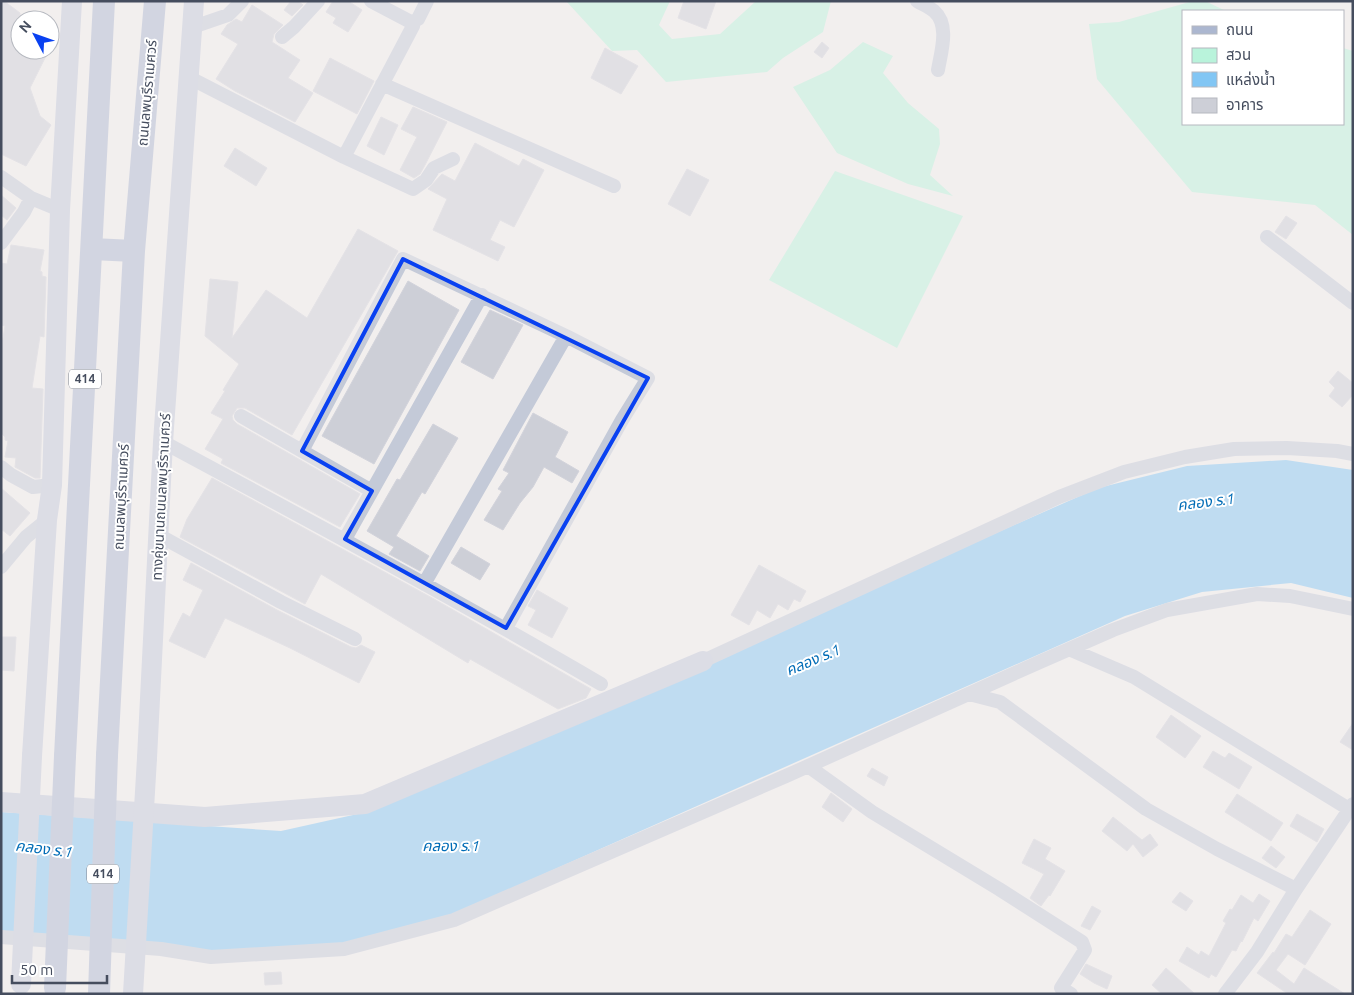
<svg xmlns="http://www.w3.org/2000/svg" width="1354" height="995" viewBox="0 0 1354 995" font-family="Ubuntu,'Noto Sans Thai',sans-serif">
<style>
.green{fill:#b9f3db}
.water{fill:#82c6f4}
.building{fill:#cdcfd7;stroke:#d2d3db}
.lines{fill:none;stroke-linecap:round;stroke-linejoin:round}
.street{stroke:#c4cad8;stroke-width:14}
.secondary{stroke:#c0c7d9;stroke-width:20}
.primary{stroke:#acb7d0;stroke-width:22}
.secondary-bridge{stroke:#c0c7d9;stroke-width:20}
.primary-bridge{stroke:#acb7d0;stroke-width:22}
.marked{fill:none;stroke:#0941f1;stroke-width:4;stroke-linejoin:round}
.labels{text-anchor:middle;stroke-width:4;stroke-linejoin:round;paint-order:stroke}
.shield{fill:#fff;stroke:#7d828e;stroke-width:1}
.shield-label{font-size:12px;font-weight:bold;fill:#454d5e}
.street-label{font-size:14px;fill:#454d5e;stroke:#fff}
.water-label{font-size:15px;font-style:italic;fill:#006cb6;stroke:#fff}
</style>
<rect width="100%" height="100%" fill="#f2efee"/>
<!-- green -->
<path class="green" d="M566,1H670L659,25L672,39L720,34L756,1H831L823,32L783,58L767,72L666,82L637,50L612,51Z
M1193,1H1205L1226,11H1183V124H1343V48L1353,51V235L1315,205L1192,192L1097,79L1089,24L1119,22Z
M863,42L893,56L883,73L908,103L939,129L940,144L930,175L953,196L908,184L837,153L793,87L830,70Z
M835,171L963,216L897,348L769,280Z"/>
<!-- water -->
<path class="water" d="M1286,460L1353,470V598L1291,583L1202,592L1125,616L447,917L342,944L218,954L1,934V812L281,831L362,813L1098,488L1187,466Z"/>
<!-- building -->
<path class="building" d="M1,1H4L20,13V50H49L30,88L40,116L51,125L26,166L1,154Z
M291,1H298L303,5L292,16L284,10Z
M333,1H348L362,10L348,32L333,23L336,18L326,12Z
M684,1H716L706,29L678,18Z
M252,5L283,25L274,34L272,42L300,60L288,78L313,93L295,122L235,91L216,79L238,44L221,34L227,25L236,19L242,22Z
M822,42L829,48L822,58L814,52Z
M605,48L638,66L621,94L591,78Z
M330,58L374,81L357,114L313,91Z
M413,107L447,122L425,165L420,174L414,178L400,170L417,137L401,129Z
M381,117L398,125L384,155L367,146Z
M475,143L519,166L523,159L544,170L514,227L500,220L490,240L505,247L498,261L433,230L447,199L428,189L442,174L455,181Z
M235,148L267,168L256,186L224,166Z
M687,169L709,180L690,216L668,204Z
M1,195L16,208L7,220L1,215Z
M1286,216L1297,223L1286,239L1275,232Z
M358,229L398,251L292,435L245,408H237L232,416L233,420L237,424L360,494L340,527L221,463L223,459L205,449L223,419L211,413L225,391L223,390L239,364L205,336L210,279L238,282L232,338L266,290L307,318Z
M11,245L44,250L40,271L42,272V276L46,277L44,337L40,336L32,388L43,389L40,478H35L15,467L16,458L5,457L8,441L5,440V437L1,433V350L5,326L1,325V263L7,264Z
M408,281L459,310L374,464L322,436Z
M490,310L523,325L493,379L461,362Z
M1338,371L1353,383V395L1342,407L1329,396L1335,388L1329,382Z
M533,413L568,432L555,457L579,471L572,483L544,467L533,487L520,503L503,530L484,520L502,491L498,489L509,473L503,470Z
M433,424L458,438L425,494L422,492L396,536L429,556L420,571L389,554L394,547L367,531L397,479L400,480Z
M212,478L434,599L591,689L586,698L558,709L470,659L468,663L321,574L305,604L180,537L187,519Z
M1,488L30,513L10,536L1,529Z
M461,547L490,564L480,580L451,563Z
M191,563L277,610L351,647L356,648L361,645L375,652L359,683L290,648L225,618L205,658L169,641L183,613L190,617L203,590L183,580Z
M759,565L806,591L800,602L794,599L788,610L778,604L770,618L757,610L749,625L731,615Z
M537,590L568,608L552,638L528,625L536,610L528,606Z
M1,637H16L14,671L1,670Z
M1171,715L1201,736L1185,758L1156,737Z
M1353,723V750L1340,742Z
M1213,751L1225,758L1229,753L1252,767L1239,789L1203,767Z
M872,768L888,777L884,786L867,776Z
M831,793L852,809L843,822L822,807Z
M1237,794L1283,823L1271,841L1225,812Z
M1297,814L1324,829L1317,842L1290,826Z
M1113,817L1142,840L1150,834L1158,845L1143,857L1133,844L1127,851L1102,831Z
M1034,839L1051,848L1045,859L1065,871L1050,896L1049,895L1041,906L1030,898L1044,874L1022,863Z
M1271,846L1285,857L1276,868L1262,858Z
M1180,892L1193,901L1186,911L1172,902Z
M1259,894L1270,901L1258,921L1254,918L1242,942L1241,941L1236,951L1232,950L1216,977L1211,974L1209,978L1179,961L1187,947L1199,955L1201,951L1209,956L1226,923L1223,921L1230,909L1232,910L1241,895L1253,903Z
M1092,906L1101,911L1090,930L1081,926Z
M1310,910L1331,924L1305,965L1288,954L1276,970L1294,984L1304,968L1345,994H1288L1257,973L1273,952L1274,953L1286,934L1292,937Z
M1086,964L1112,976L1107,989L1094,983L1080,974Z
M1166,968L1176,977L1195,994H1162L1152,985Z
M281,972L282,984L265,985L264,973Z"/>
<g class="lines">
<!-- street -->
<path class="street" d="M917,1C922,4 929,7 934,11C950,25 941,52 938,70
M411,23L418,19L427,1
M193,27L228,15L242,1
M282,37L294,27L318,1
M190,78L344,157L413,189L426,180L434,168L453,159
M382,84L614,186
M344,157L413,26L409,21L371,1
M1,177L31,198L60,210
M1267,237L1353,303
M1,243L24,212L31,198
M241,416L372,491
M163,442C310,521 457,600 601,684
M302,451L403,259L566,336L648,378L622,420L506,628
M1,467L11,475L33,487L52,485
M160,536L281,602L355,639
M345,539L482,295
M1,567L26,537L47,520
M424,584L566,336
M1069,649L1134,677L1349,809
M703,661L1059,497L1124,472L1185,457L1234,449L1287,448L1337,451L1353,454
M969,694L1000,702L1146,809L1217,849L1296,889
M808,766L872,812L999,889L1082,942L1085,950L1061,988L1071,994
M1,937L161,949L211,957L344,949L454,920L786,776L1042,661L1113,630L1167,610L1257,594L1290,596L1353,609
M1225,994L1257,952L1296,889L1353,804"/>
<!-- secondary -->
<path class="secondary" d="M32,756L47,520L52,485L60,210L72,1
M147,758L163,442L194,1
M1,802L205,817L365,804L703,661"/>
<!-- primary -->
<path class="primary" d="M92,249L134,251
M107,755L134,251L155,1
M65,756L104,1"/>
<!-- secondary-bridge -->
<path class="secondary-bridge" d="M21,984L32,756
M133,994L147,758"/>
<!-- primary-bridge -->
<path class="primary-bridge" d="M55,988L65,756
M99,994L107,755"/>
</g>
<!-- marked area -->
<path d="M0 0H1354V995H0ZM403,259L648,378L506,628L345,539L372,491L302,451Z" fill="#f2efee" fill-opacity=".55" fill-rule="evenodd"/>
<path class="marked" d="M403,259L648,378L506,628L345,539L372,491L302,451Z"/>
<g class="labels">
<!-- shield labels -->
<g class="shield">
<rect x="69" y="369.5" width="32" height="19" rx="4"/>
<rect x="87" y="864.5" width="32" height="19" rx="4"/>
</g>
<g class="shield-label">
<text x="85" y="383">414</text>
<text x="103" y="878">414</text>
</g>
<!-- street labels -->
<g class="street-label">
<text transform="translate(147 93) rotate(-85)" y="5">ถนนลพบุรีราเมศวร์</text>
<text transform="translate(121 497) rotate(-87)" y="5">ถนนลพบุรีราเมศวร์</text>
<text transform="translate(161 497) rotate(-87)" y="5">ทางคู่ขนานถนนลพบุรีราเมศวร์</text>
</g>
<!-- water labels -->
<g class="water-label">
<text transform="translate(1206 502) rotate(-7)" y="5">คลอง ร.1</text>
<text transform="translate(813 660) rotate(-23)" y="5">คลอง ร.1</text>
<text x="451" y="851">คลอง ร.1</text>
<text transform="translate(44 849) rotate(7)" y="5">คลอง ร.1</text>
</g>
</g>
<!-- border -->
<rect width="1354" height="995" fill="none" stroke="#454d5e" stroke-width="5"/>
<!-- legend -->
<rect x="1182" y="10" width="162" height="115" fill="#ffffff" stroke="#b5b8bf"/>
<rect x="1192" y="26" width="25" height="8" fill="#acb7d0" stroke="#b5b8bf"/>
<text x="1226" y="35" font-size="15" fill="#454d5e">ถนน</text>
<rect x="1192" y="48" width="25" height="15" fill="#b9f3db" stroke="#b5b8bf"/>
<text x="1226" y="60" font-size="15" fill="#454d5e">สวน</text>
<rect x="1192" y="72" width="25" height="15" fill="#82c6f4" stroke="#b5b8bf"/>
<text x="1226" y="85" font-size="15" fill="#454d5e">แหล่งน้ำ</text>
<rect x="1192" y="98" width="25" height="15" fill="#cdcfd7" stroke="#b5b8bf"/>
<text x="1226" y="110" font-size="15" fill="#454d5e">อาคาร</text>
<!-- north arrow -->
<g transform="translate(35 35) rotate(311)"><circle r="24" fill="#ffffff" stroke="#b5b8bf"/>
<path d="M0-4L9 19L0 12L-9 19Z" fill="#0941f1"/>
<text y="-8" font-size="14" font-weight="bold" text-anchor="middle" fill="#454d5e">N</text>
</g>
<!-- scale -->
<path d="M12 975v8h95v-8" fill="none" stroke="#454d5e" stroke-width="2.5"/>
<text x="20" y="975" font-size="15" fill="#454d5e" stroke="#ffffff" stroke-width="4" paint-order="stroke">50 m</text>
</svg>
